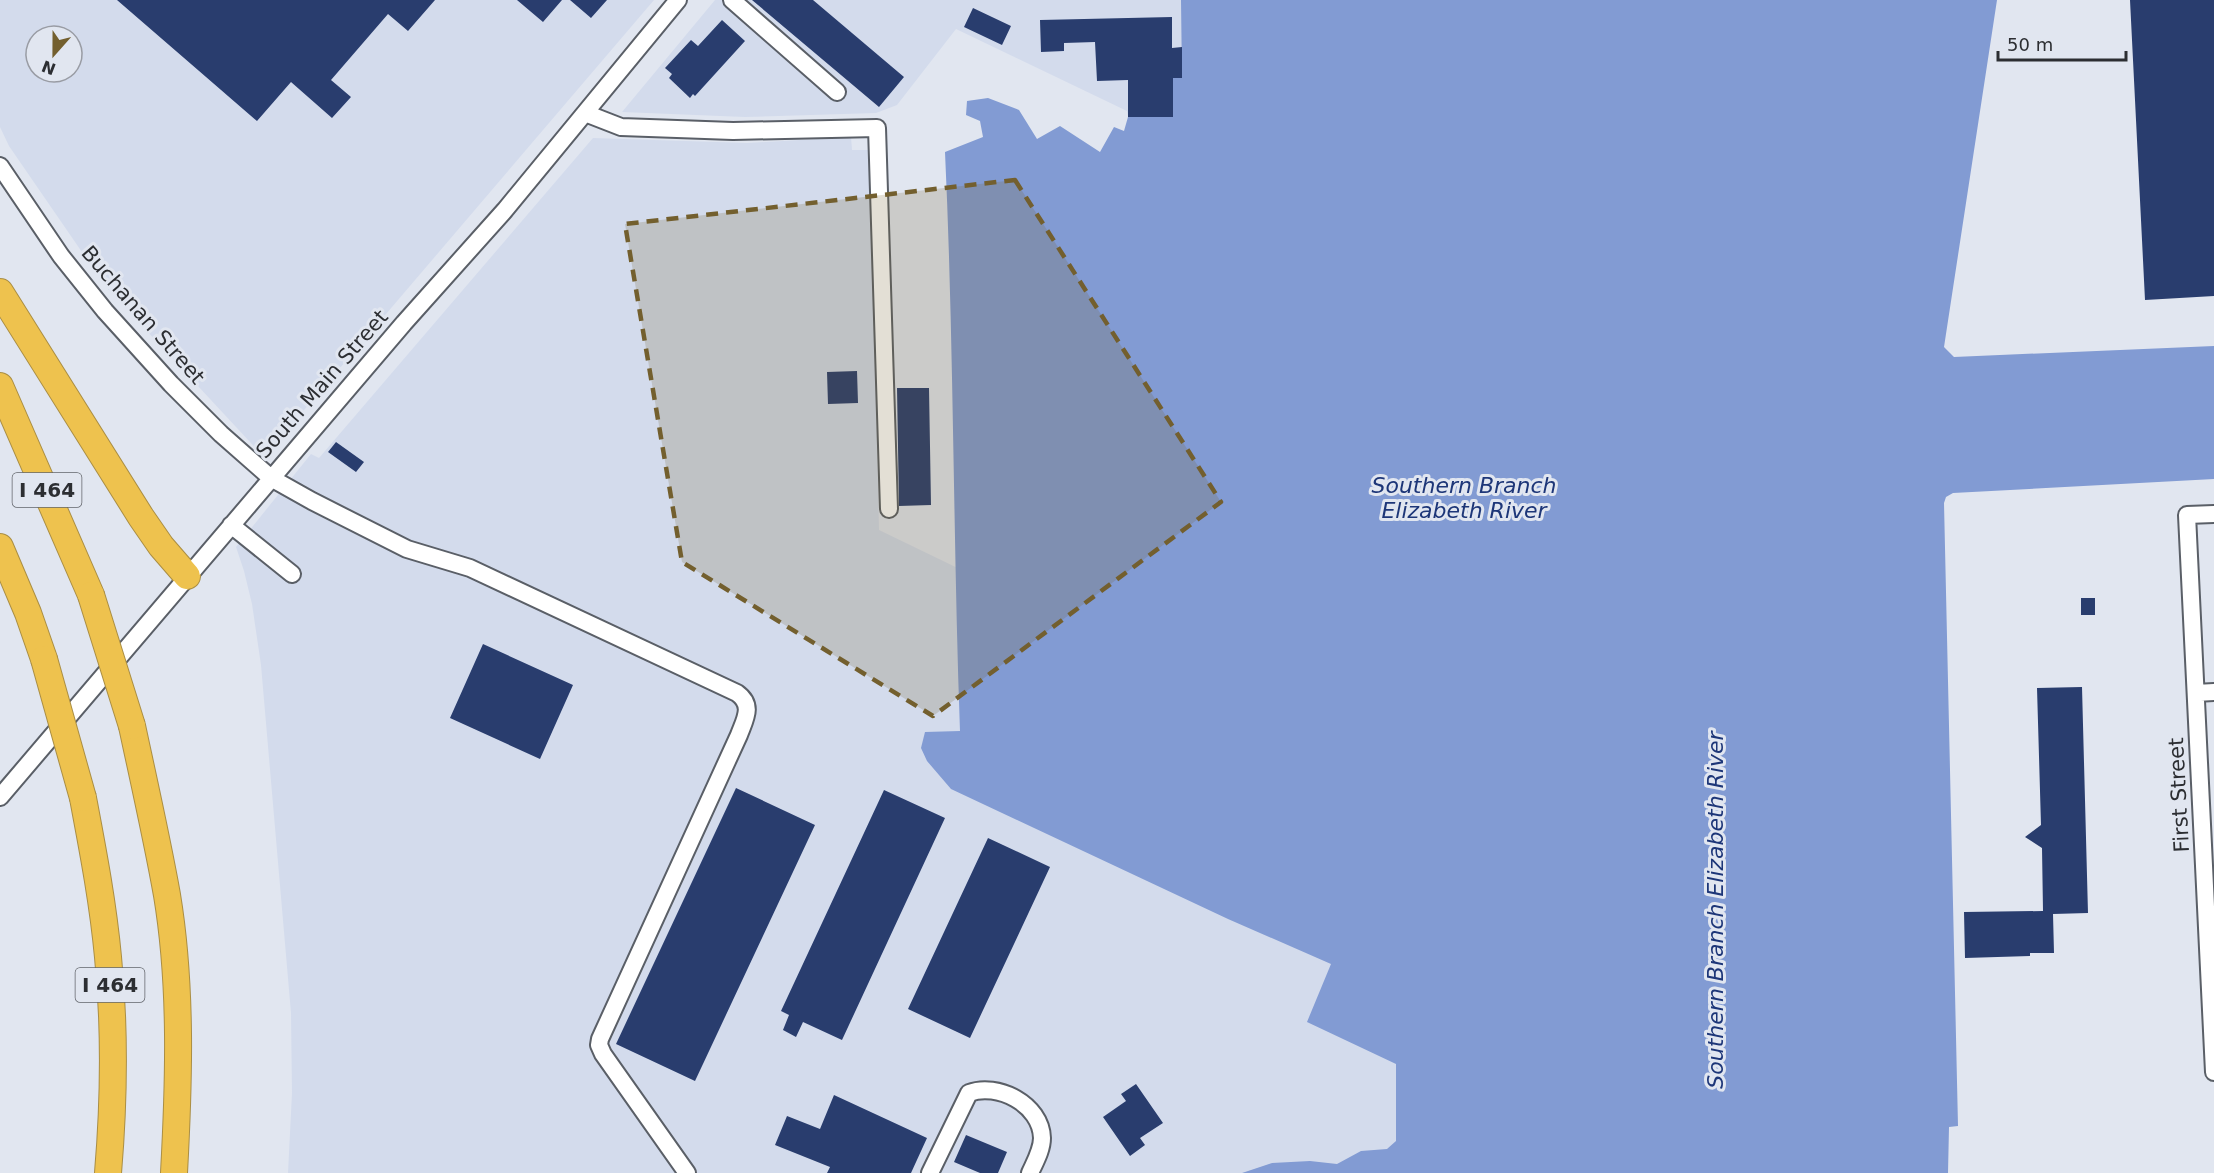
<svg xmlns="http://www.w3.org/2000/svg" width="2214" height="1173" viewBox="0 0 2214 1173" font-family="'DejaVu Sans',sans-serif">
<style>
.built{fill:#d3dbec;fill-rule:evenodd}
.water{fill:#829bd3}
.building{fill:#293d6e}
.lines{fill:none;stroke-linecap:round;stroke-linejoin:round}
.minor-casing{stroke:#5a5f67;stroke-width:20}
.highway-casing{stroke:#aa8e44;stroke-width:28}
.minor{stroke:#fff;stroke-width:16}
.highway{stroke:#eec24e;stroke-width:26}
.highway-bridge-casing{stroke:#aa8e44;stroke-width:28;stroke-linecap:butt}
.highway-bridge{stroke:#eec24e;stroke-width:26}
.marked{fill:#735f2e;fill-opacity:0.2;stroke:#735f2e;stroke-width:4.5;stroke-dasharray:12 8;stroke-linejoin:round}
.labels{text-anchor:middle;stroke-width:6;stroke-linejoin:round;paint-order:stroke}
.shield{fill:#e1e6f0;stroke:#62656b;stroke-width:1.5}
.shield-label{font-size:20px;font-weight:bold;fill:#2c2e32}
.street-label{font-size:21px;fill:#2c2e32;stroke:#e1e6f0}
.water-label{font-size:22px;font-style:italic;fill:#1d3678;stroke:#e1e6f0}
</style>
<rect width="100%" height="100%" fill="#e1e6f0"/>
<!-- built -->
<path class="built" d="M0,0H654L264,457L106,287L9,146L0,127ZM36,36H72V72H36Z
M715,0H1446L1261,116L1128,117L1127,111L956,29L897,105L876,113L745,117L622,112Z
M851,137L852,150H871L879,530L1152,662L1467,1173H288L292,1093L291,1013L261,665L252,604L244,571L236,547L311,454L319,458L593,138L747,143Z"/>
<!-- water -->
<path class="water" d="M1181,0H1997L1944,347L1954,357L2214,346V479L1953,493L1946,497L1944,503L1958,1126L1949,1127L1948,1173H1242L1272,1163L1310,1161L1337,1164L1361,1151L1387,1149L1396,1141V1064L1307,1022L1331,964L1228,919L951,789L927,761L921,748L925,732L960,731C953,538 954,345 945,152L983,137L980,121L966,115L967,101L988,98L1019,110L1037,139L1060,126L1100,152L1114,127L1124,131L1128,117H1173V78H1182Z"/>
<!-- building -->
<path class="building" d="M117,0H435L408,31L388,14L331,80L351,97L332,118L291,82L257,121Z
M517,0H562L543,22Z
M570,0H607L591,18Z
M752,0H813L904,77L879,107Z
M2130,0H2214V296L2145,300Z
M973,8L1011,26L1002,45L964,27Z
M1172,17V48L1182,47V78H1173V117H1128V80L1097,81L1095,42L1064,43V51L1041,52L1040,20Z
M722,20L745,41L695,96L693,94L690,98L669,78L672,74L665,68L691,40L698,46Z
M857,371L858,403L828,404L827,372Z
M897,388H929L931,505L899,506Z
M336,442L364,462L356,472L328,452Z
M2081,598H2095V615H2081Z
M483,644L573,685L540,759L450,718Z
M2082,687L2088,913L2053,914L2054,953H2030V956L1965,958L1964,912L2043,911L2042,848L2025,837L2041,825L2037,688Z
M736,788L815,825L695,1081L616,1044Z
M884,790L945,818L842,1040L803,1022L796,1037L783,1030L789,1015L781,1011Z
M988,838L1050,867L970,1038L908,1009Z
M1136,1084L1163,1123L1140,1138L1145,1145L1130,1156L1103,1117L1126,1101L1121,1094Z
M834,1095L927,1138L911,1173H827L830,1167L775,1145L787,1116L820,1129Z
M966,1135L1007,1152L998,1173H980L954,1162Z"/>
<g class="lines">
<!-- minor casing -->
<g class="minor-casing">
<path id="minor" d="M732,0L837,92
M585,113L621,127L733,131L877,128L889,509
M0,166L61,256L105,311L171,384L221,434L271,478L312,501L407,549L470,568L737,693C754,705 745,719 739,735L600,1039L599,1045L603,1054L687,1173
M2214,514L2187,515L2214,1072
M231,525L292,574
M2196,693L2214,692
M0,797L404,323L505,210L678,0
M930,1173L969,1093C997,1082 1041,1104 1042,1138C1042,1150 1035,1162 1030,1173"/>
</g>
<!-- highway casing -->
<g class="highway-casing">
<path id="highway" d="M0,292L141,517L161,546L187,576
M0,386L91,595
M0,547L28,613L44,659
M132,726C144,782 157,839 167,895C182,986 179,1081 174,1173
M83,798C93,851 103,903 108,957C115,1028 114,1102 108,1173"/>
</g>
<!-- minor -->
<use href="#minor" class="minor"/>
<!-- highway -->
<use href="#highway" class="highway"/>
<!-- highway-bridge casing -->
<g class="highway-bridge-casing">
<path id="highway-bridge" d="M91,595L132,726
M44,659L83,798"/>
</g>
<!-- highway-bridge -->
<use href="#highway-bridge" class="highway-bridge"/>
</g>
<!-- marked area -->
<path class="marked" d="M1015,180L1221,502L933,716L682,562L625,224Z"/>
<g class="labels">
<!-- shield labels -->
<g class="shield">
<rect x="12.5" y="473" width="69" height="34" rx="4.5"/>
<rect x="75.5" y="968" width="69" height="34" rx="4.5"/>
</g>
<g class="shield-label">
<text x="47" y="497">I 464</text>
<text x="110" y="992">I 464</text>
</g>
<!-- street labels -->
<g class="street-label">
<text transform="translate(143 315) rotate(49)" y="7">Buchanan Street</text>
<text transform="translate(322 384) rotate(-49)" y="7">South Main Street</text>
<text transform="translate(2179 795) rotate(-93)" y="7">First Street</text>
</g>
<!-- water labels -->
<g class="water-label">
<text x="1464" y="493">Southern Branch<tspan x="1464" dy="25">Elizabeth River</tspan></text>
<text transform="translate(1715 910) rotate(-90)" y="8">Southern Branch Elizabeth River</text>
</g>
</g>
<!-- north arrow -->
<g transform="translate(54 54) rotate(201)"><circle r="28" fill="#e1e6f0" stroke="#999ca4" stroke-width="1.5"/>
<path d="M0-4.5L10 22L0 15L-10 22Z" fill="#735f2e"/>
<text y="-9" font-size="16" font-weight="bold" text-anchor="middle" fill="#2c2e32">N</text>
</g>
<!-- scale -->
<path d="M1998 51v9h128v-9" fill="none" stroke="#2c2e32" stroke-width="3"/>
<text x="2007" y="51" font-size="18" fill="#2c2e32" stroke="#e1e6f0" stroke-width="4.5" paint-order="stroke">50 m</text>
</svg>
